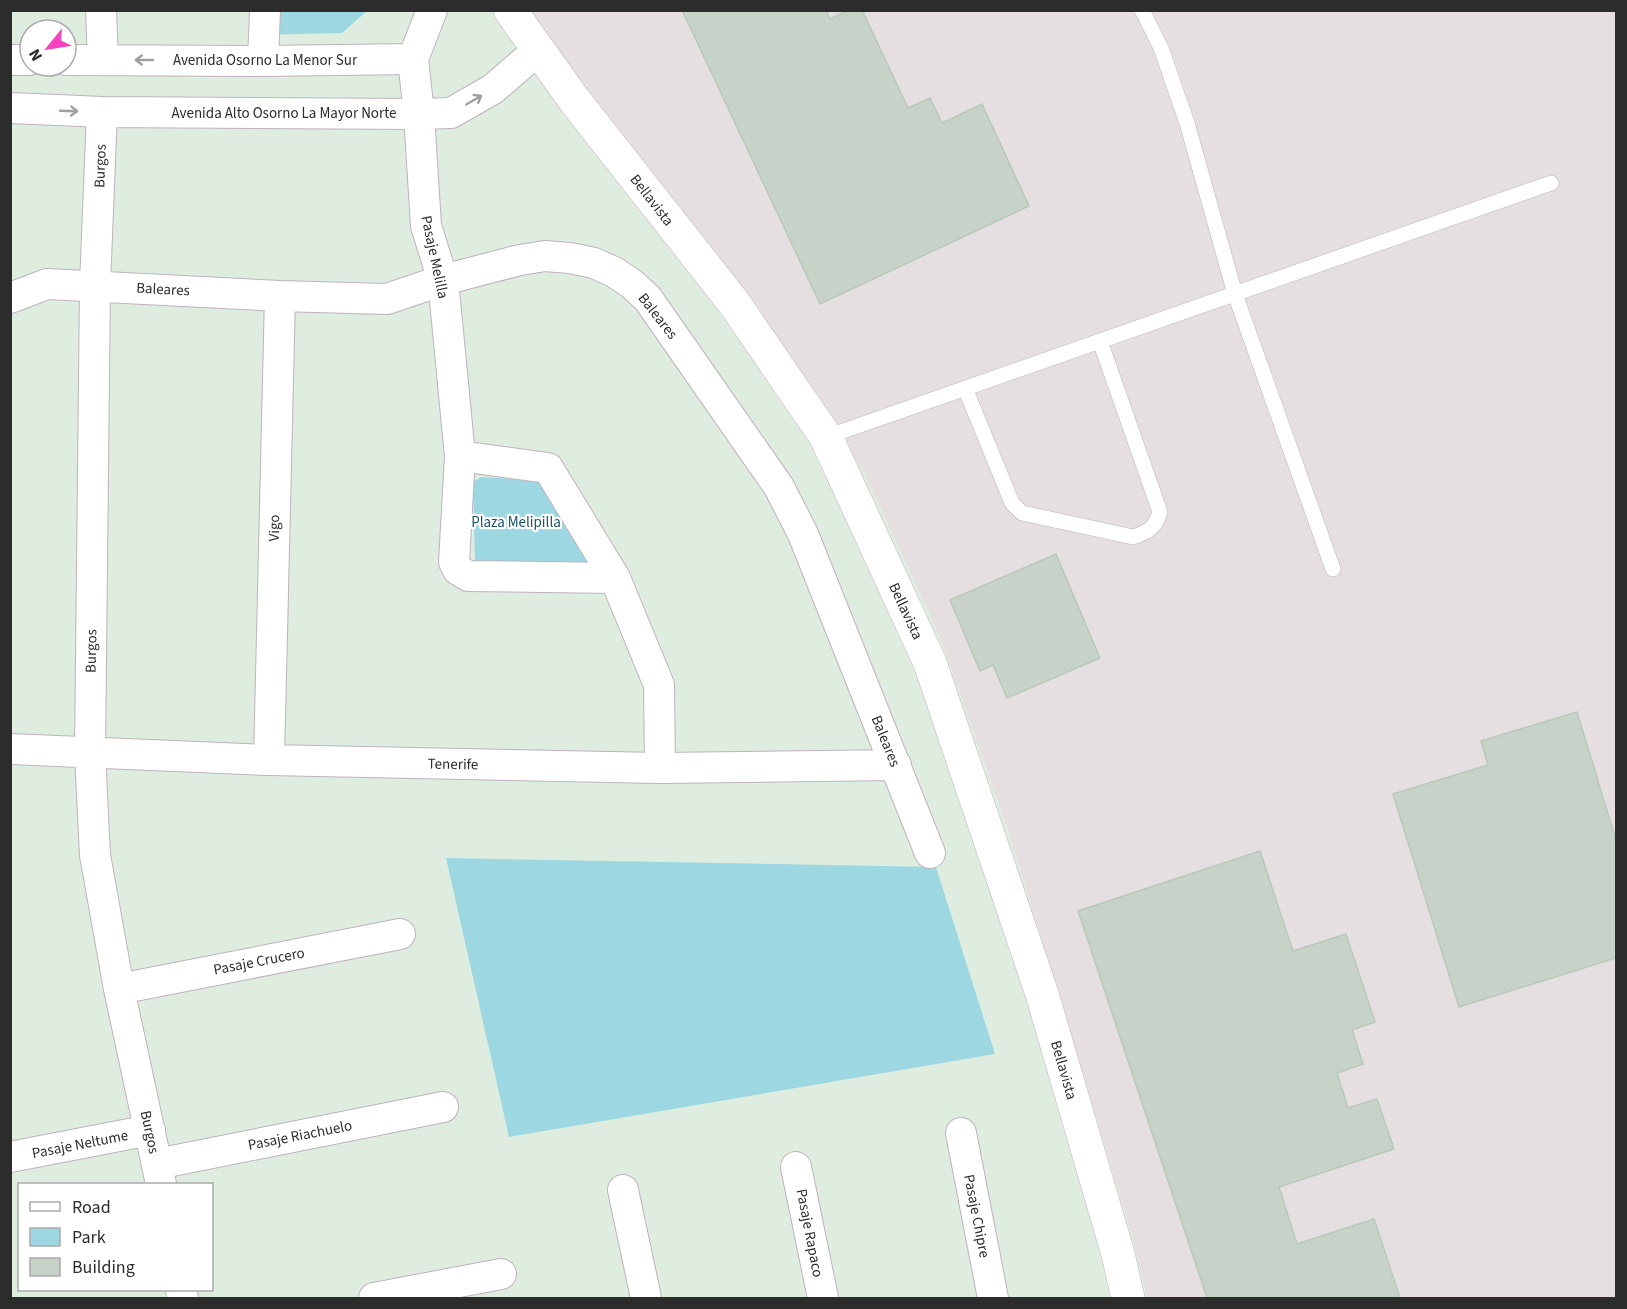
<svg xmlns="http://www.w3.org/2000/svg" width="1627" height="1309" viewBox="0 0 1627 1309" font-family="'Source Sans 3',sans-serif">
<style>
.industrial{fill:#e6dfe1}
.green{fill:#9dd8e2}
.building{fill:#c7d3c8;stroke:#b8c9ba;stroke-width:1.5}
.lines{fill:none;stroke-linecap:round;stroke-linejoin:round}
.lane-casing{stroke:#bfb2bb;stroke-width:16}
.street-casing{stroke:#bfb2bb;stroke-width:32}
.secondary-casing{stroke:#bfb2bb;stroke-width:34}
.lane{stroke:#fff;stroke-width:15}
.street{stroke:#fff;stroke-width:30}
.secondary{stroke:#fff;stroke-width:33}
.oneway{stroke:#a0a0a0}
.labels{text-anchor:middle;stroke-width:4.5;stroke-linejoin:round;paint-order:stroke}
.street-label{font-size:15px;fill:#2c2c2c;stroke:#fff}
.park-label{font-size:15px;fill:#1c5369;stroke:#fff}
</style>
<rect width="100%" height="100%" fill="#dfede0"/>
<!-- industrial -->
<path class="industrial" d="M523,11H1616V1298H1147L1132,1235L1008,829L940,636L864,471Z"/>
<!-- green -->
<path class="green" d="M251,11H367L342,33L250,35Z
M481,477L544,481L591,559L585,568L475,563L473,482Z
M446,858L936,867L995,1054L509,1137Z"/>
<!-- building -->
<path class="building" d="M682,10H826L830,19L849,10H862L908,108L930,98L942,123L982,104L1029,206L820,304Z
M1056,554L1100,658L1007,698L993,665L980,671L950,600Z
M1577,712L1616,840V958L1459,1007L1393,794L1488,765L1481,741Z
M1260,851L1293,951L1346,934L1375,1022L1352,1030L1363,1064L1337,1073L1348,1108L1377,1099L1394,1149L1279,1187L1297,1244L1374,1219L1400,1298H1207L1078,911Z"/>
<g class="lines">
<!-- lane casing -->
<g class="lane-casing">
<path id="lane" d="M1142,10L1161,48L1187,123L1235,294L1333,569
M965,388L1012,503L1022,513L1133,537C1148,532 1155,528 1160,512L1100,341
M826,437L1551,183"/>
</g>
<!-- street casing -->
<g class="street-casing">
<path id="street" d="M101,10L103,60
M432,10L413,59L419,114L426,226L443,280L460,456L454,562L458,570L468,576L615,578
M10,60H30
M66,60L263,61L413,59
M263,61L265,10
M10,108L102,112L419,114L451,113L493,89L538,50
M102,112L95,285L90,753L95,855L119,989L161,1184
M10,298L47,284L280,296L387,299L443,280L520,260L545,256L570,258L594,263L614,272L632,284L648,299L779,487L803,534L930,853
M460,456L548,468L615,578L659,685L660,768
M10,749L269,760L660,768L896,765
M269,760L280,296
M119,989L400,934
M961,1133L993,1298
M10,1157L150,1130
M157,1164L443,1107
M796,1167L823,1298
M623,1190L646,1298
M181,1290L183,1298
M374,1298L501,1274"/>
</g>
<!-- secondary casing -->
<g class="secondary-casing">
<path id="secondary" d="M510,10L575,101L734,303L826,437L930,663L1042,994L1118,1254L1128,1298"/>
</g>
<!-- lane -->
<use href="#lane" class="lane"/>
<!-- street -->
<use href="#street" class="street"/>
<!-- secondary -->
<use href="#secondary" class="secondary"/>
</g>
<!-- one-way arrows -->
<defs><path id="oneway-shaft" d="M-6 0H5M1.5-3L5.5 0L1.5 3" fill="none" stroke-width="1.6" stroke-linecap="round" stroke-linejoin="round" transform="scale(1.5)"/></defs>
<g class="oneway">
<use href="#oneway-shaft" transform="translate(144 60) rotate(-180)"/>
<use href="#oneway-shaft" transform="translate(474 100) rotate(-30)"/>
<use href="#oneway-shaft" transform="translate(69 111) rotate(2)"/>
</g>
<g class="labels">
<!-- street labels -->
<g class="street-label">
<text x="265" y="65">Avenida Osorno La Menor Sur</text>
<text x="284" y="118">Avenida Alto Osorno La Mayor Norte</text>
<text transform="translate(100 166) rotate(-88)" y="5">Burgos</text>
<text transform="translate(652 200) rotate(52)" y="5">Bellavista</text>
<text transform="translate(435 257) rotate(78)" y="5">Pasaje Melilla</text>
<text transform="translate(163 289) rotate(3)" y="5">Baleares</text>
<text transform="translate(658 316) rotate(52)" y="5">Baleares</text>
<text transform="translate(274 528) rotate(-89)" y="5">Vigo</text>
<text transform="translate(906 611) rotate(65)" y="5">Bellavista</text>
<text transform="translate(91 651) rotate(-89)" y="5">Burgos</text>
<text transform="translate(886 741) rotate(68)" y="5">Baleares</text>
<text transform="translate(453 764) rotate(1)" y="5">Tenerife</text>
<text transform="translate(259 961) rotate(-11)" y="5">Pasaje Crucero</text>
<text transform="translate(1064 1070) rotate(74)" y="5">Bellavista</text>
<text transform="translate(150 1132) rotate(78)" y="5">Burgos</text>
<text transform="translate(300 1135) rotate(-11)" y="5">Pasaje Riachuelo</text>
<text transform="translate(80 1144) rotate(-11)" y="5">Pasaje Neltume</text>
<text transform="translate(977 1216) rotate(79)" y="5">Pasaje Chipre</text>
<text transform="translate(810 1233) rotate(79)" y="5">Pasaje Rapaco</text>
</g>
<!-- park labels -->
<g class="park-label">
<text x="516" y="527">Plaza Melipilla</text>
</g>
</g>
<!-- border -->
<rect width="1627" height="1309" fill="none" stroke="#2c2c2c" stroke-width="24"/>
<!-- legend -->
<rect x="18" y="1183" width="195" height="108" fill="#ffffff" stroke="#ababab" stroke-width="1.5"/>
<rect x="30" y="1202" width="30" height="9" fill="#ffffff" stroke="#ababab" stroke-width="1.5"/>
<text x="72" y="1213" font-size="18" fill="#2c2c2c">Road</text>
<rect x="30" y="1228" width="30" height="18" fill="#9dd8e2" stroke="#ababab" stroke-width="1.5"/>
<text x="72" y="1243" font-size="18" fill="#2c2c2c">Park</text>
<rect x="30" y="1258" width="30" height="18" fill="#c7d3c8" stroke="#ababab" stroke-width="1.5"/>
<text x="72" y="1273" font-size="18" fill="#2c2c2c">Building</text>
<!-- north arrow -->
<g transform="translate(48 48) rotate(240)"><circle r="28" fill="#ffffff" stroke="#ababab" stroke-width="1.5"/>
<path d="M0-4.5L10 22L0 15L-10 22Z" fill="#f643c0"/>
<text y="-9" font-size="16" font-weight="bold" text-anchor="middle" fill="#2c2c2c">N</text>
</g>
</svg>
